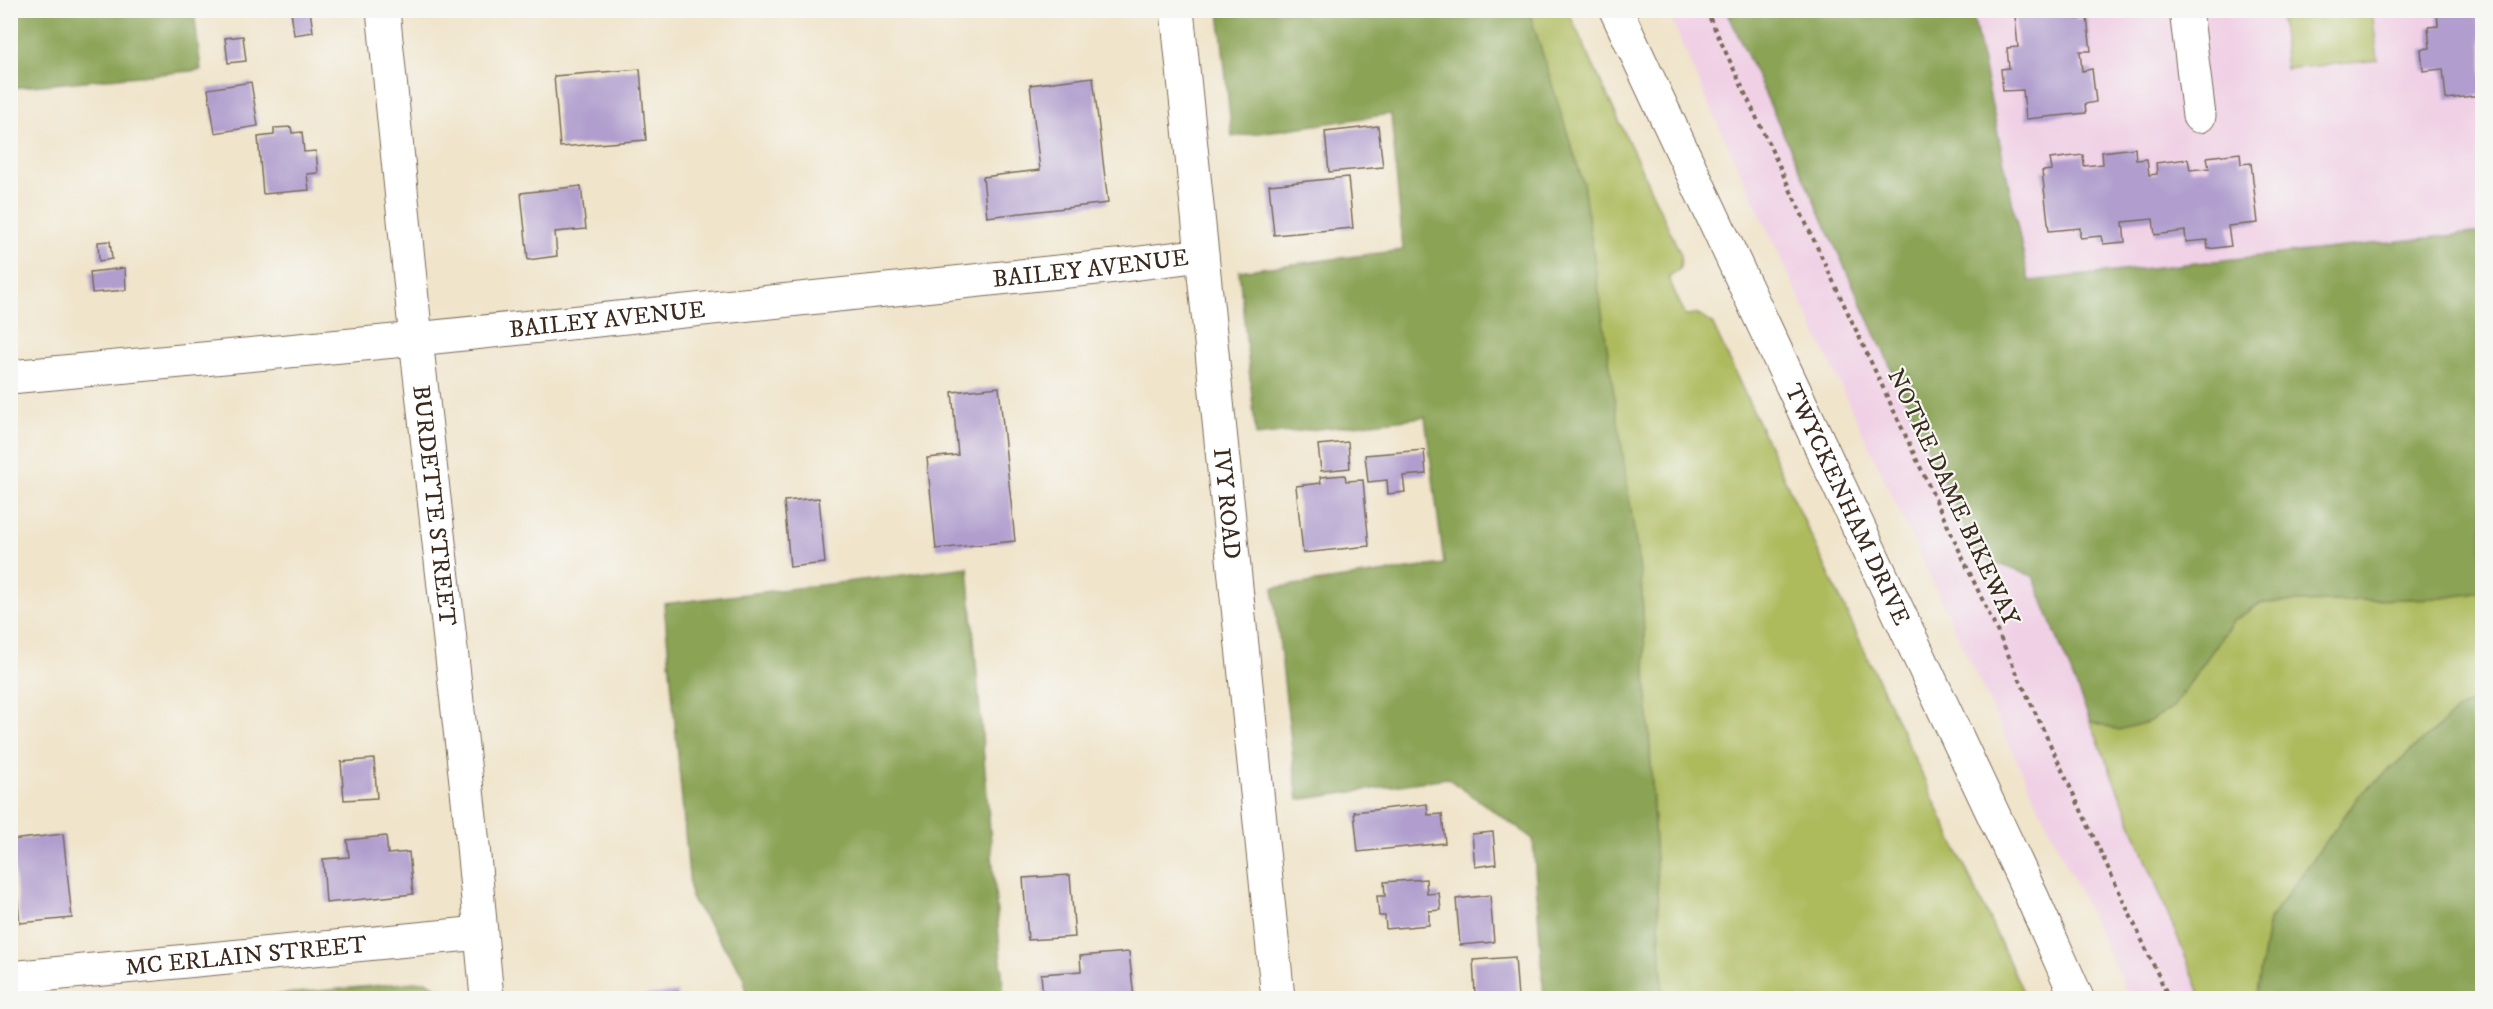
<svg xmlns="http://www.w3.org/2000/svg" width="2493" height="1009" viewBox="0 0 2493 1009" font-family="'IM FELL DW Pica',serif">
<style>
.built{fill:#f0d0e5}
.green{fill:#adbb5d;stroke:#74723e;stroke-width:1.5}
.forest{fill:#8aa354;stroke:#626639;stroke-width:1.5}
.building{fill:#b19ece}
.lines{fill:none;stroke-linecap:round;stroke-linejoin:round}
.minor-casing{stroke:#7a6b5a;stroke-width:35}
.path{stroke:#7a6b5a;stroke-width:4;stroke-dasharray:4.5 4.5;stroke-linecap:butt}
.minor{stroke:#fff;stroke-width:33}
.labels{text-anchor:middle;stroke-width:4.5;stroke-linejoin:round;paint-order:stroke}
.street-label{font-size:24px;fill:#3b2a1e;stroke:#f6f6f2}
</style>
<rect width="100%" height="100%" fill="#f6f6f2"/>
<filter id="ink" filterUnits="userSpaceOnUse"><feTurbulence type="fractalNoise" baseFrequency=".0167" numOctaves="2"/><feDisplacementMap in="SourceGraphic" scale="12" xChannelSelector="R" yChannelSelector="G"/><feConvolveMatrix kernelMatrix="1 2 1 2 8 2 1 2 1" color-interpolation-filters="sRGB"/></filter>
<filter id="wash" filterUnits="userSpaceOnUse"><feTurbulence type="fractalNoise" baseFrequency=".008" numOctaves="4" result="noise"/><feDisplacementMap in="SourceGraphic" scale="24" xChannelSelector="R" yChannelSelector="G"/><feGaussianBlur stdDeviation="1.35" result="paint"/><feColorMatrix in="noise" values="0 0 0 0 0 0 0 0 0 0 0 0 0 0 0 0 0 1.4 0 .05"/><feComposite in="paint" operator="in"/></filter>
<g filter="url(#wash)">
<rect width="100%" height="100%" fill="#f0e4ca"/>
<!-- built -->
<path class="built" d="M1668,11H2482V998H2130L1961,643L1704,94Z"/>
<!-- green -->
<path class="green" d="M1529,11H1568L1681,255L1680,269L1668,277L1685,315L1697,314L1712,323L2026,998H1663L1641,578Z
M2280,11H2372L2378,60L2286,69Z
M2482,592V700L2460,708L2359,796L2269,920L2256,998H2202L2090,721L2120,730L2173,707L2233,621L2261,603L2441,598Z"/>
<!-- forest -->
<path class="forest" d="M11,10L194,11L201,70L11,88Z
M1219,11H1529L1583,183L1641,578L1663,998H1544L1533,839L1447,778L1298,800L1273,588L1444,564L1425,417L1256,436L1239,271L1403,250L1391,114L1232,137Z
M1727,11H1972L2029,281L2482,232V592L2441,598L2260,603L2233,621L2173,707L2148,722L2119,730L2090,721L2033,576L1989,561L1976,553Z
M968,567L1004,998H746L744,976L691,898L664,604Z
M2482,700V998H2256L2269,920L2359,796L2460,708Z
M426,981L455,998H242Z"/>
<g id="blocks">
<!-- building -->
<path class="building" d="M291,10H310L313,32L294,35Z
M2031,10H2075L2076,19L2087,18L2091,51H2080L2082,71L2092,69L2096,102L2085,104L2086,113L2026,119L2023,90L2003,91L2001,69L2009,68L2007,48L2018,47L2015,16L2032,15Z
M2437,10H2482V95L2446,99L2443,69L2423,71L2421,49L2430,48L2428,27L2438,26Z
M243,36L246,61L228,63L225,38Z
M640,69L646,140L560,147L554,76Z
M1093,77L1108,203L987,217L983,177L1040,170L1030,85Z
M251,82L258,126L215,133L208,89Z
M1378,126L1383,167L1329,172L1325,132Z
M291,127L292,133L302,132L304,152L316,151L318,173L307,174L309,190L263,194L258,137L274,135V128Z
M2135,148L2136,160L2147,159L2149,175L2157,174L2156,163L2188,159L2190,170L2209,168L2207,157L2240,153L2241,164L2251,163L2258,223L2228,226L2231,246L2208,249L2207,240L2186,242L2185,231L2155,235L2153,219L2123,222L2125,242L2103,244L2101,236L2080,238V228L2049,231L2042,171L2052,170L2050,159L2083,155L2084,166L2103,164L2102,152Z
M1348,177L1353,228L1274,235L1269,185Z
M581,186L586,229L555,232L557,256L528,260L521,193Z
M110,241L112,259L99,261L98,242Z
M125,268L126,290L92,293L90,272Z
M999,387L1015,541L936,549L927,458L958,455L952,392Z
M1348,442L1350,468L1321,471L1318,445Z
M1424,450L1426,474L1403,476L1405,492L1388,494L1387,480L1368,482L1365,455Z
M1345,475L1346,481L1363,480L1369,546L1303,553L1296,486L1321,483L1320,477Z
M819,498L825,563L790,567L784,501Z
M374,759L377,798L344,800L341,762Z
M1427,804L1428,815L1442,814L1445,843L1358,852L1354,812Z
M1493,832L1496,864L1475,867L1472,834Z
M63,834L72,918L20,923L11,840Z
M386,836L388,854L409,852L413,894L326,903L323,859L349,857L347,840Z
M1070,875L1075,937L1028,940L1023,878Z
M1426,879L1427,894L1439,893L1441,910L1429,911V925L1386,929L1385,916H1379L1377,896H1385L1384,882Z
M1490,895L1494,942L1460,945L1456,899Z
M1129,952L1134,998H1043L1041,974L1081,971L1080,956Z
M1515,957L1518,998H1465L1464,995L1475,994L1473,960Z
M677,992L678,998H630V997Z"/>
</g>
</g>
<g filter="url(#ink)">
<use href="#blocks" fill-opacity="0" stroke="#7a6b5a" stroke-width="1.5"/>
<g class="lines">
<!-- minor casing -->
<g class="minor-casing">
<g id="minor">
<path id="s1" d="M383,10L416,339L472,835L487,998"/>
<path id="s2" d="M1177,10L1278,998"/>
<path id="s3" d="M1616,10L2032,897L2077,998"/>
<path d="M2186,10L2199,116"/>
<path id="s4" d="M10,377L416,339L1116,266L1202,255"/>
<path id="s5" d="M10,978L480,933"/>
</g>
</g>
<!-- path -->
<path class="path" d="M1706,10L2169,998"/>
<!-- minor -->
<use href="#minor" class="minor"/>
</g>
</g>
<g class="labels">
<!-- street labels -->
<g class="street-label">
<text dy="8" stroke="none"><textPath href="#s4" startOffset="1086">BAILEY AVENUE</textPath></text>
<text dy="8" stroke="none"><textPath href="#s4" startOffset="600">BAILEY AVENUE</textPath></text>
<text transform="translate(1954 497) rotate(65)" y="8">NOTRE DAME BIKEWAY</text>
<text dy="8" stroke="none"><textPath href="#s2" startOffset="496">IVY ROAD</textPath></text>
<text dy="8" stroke="none"><textPath href="#s3" startOffset="546">TWYCKENHAM DRIVE</textPath></text>
<text dy="8" stroke="none"><textPath href="#s1" startOffset="498">BURDETTE STREET</textPath></text>
<text dy="8" stroke="none"><textPath href="#s5" startOffset="237">MC ERLAIN STREET</textPath></text>
</g>
</g>
<!-- margin -->
<rect width="2493" height="1009" fill="none" stroke="#f6f6f2" stroke-width="36"/>
</svg>
